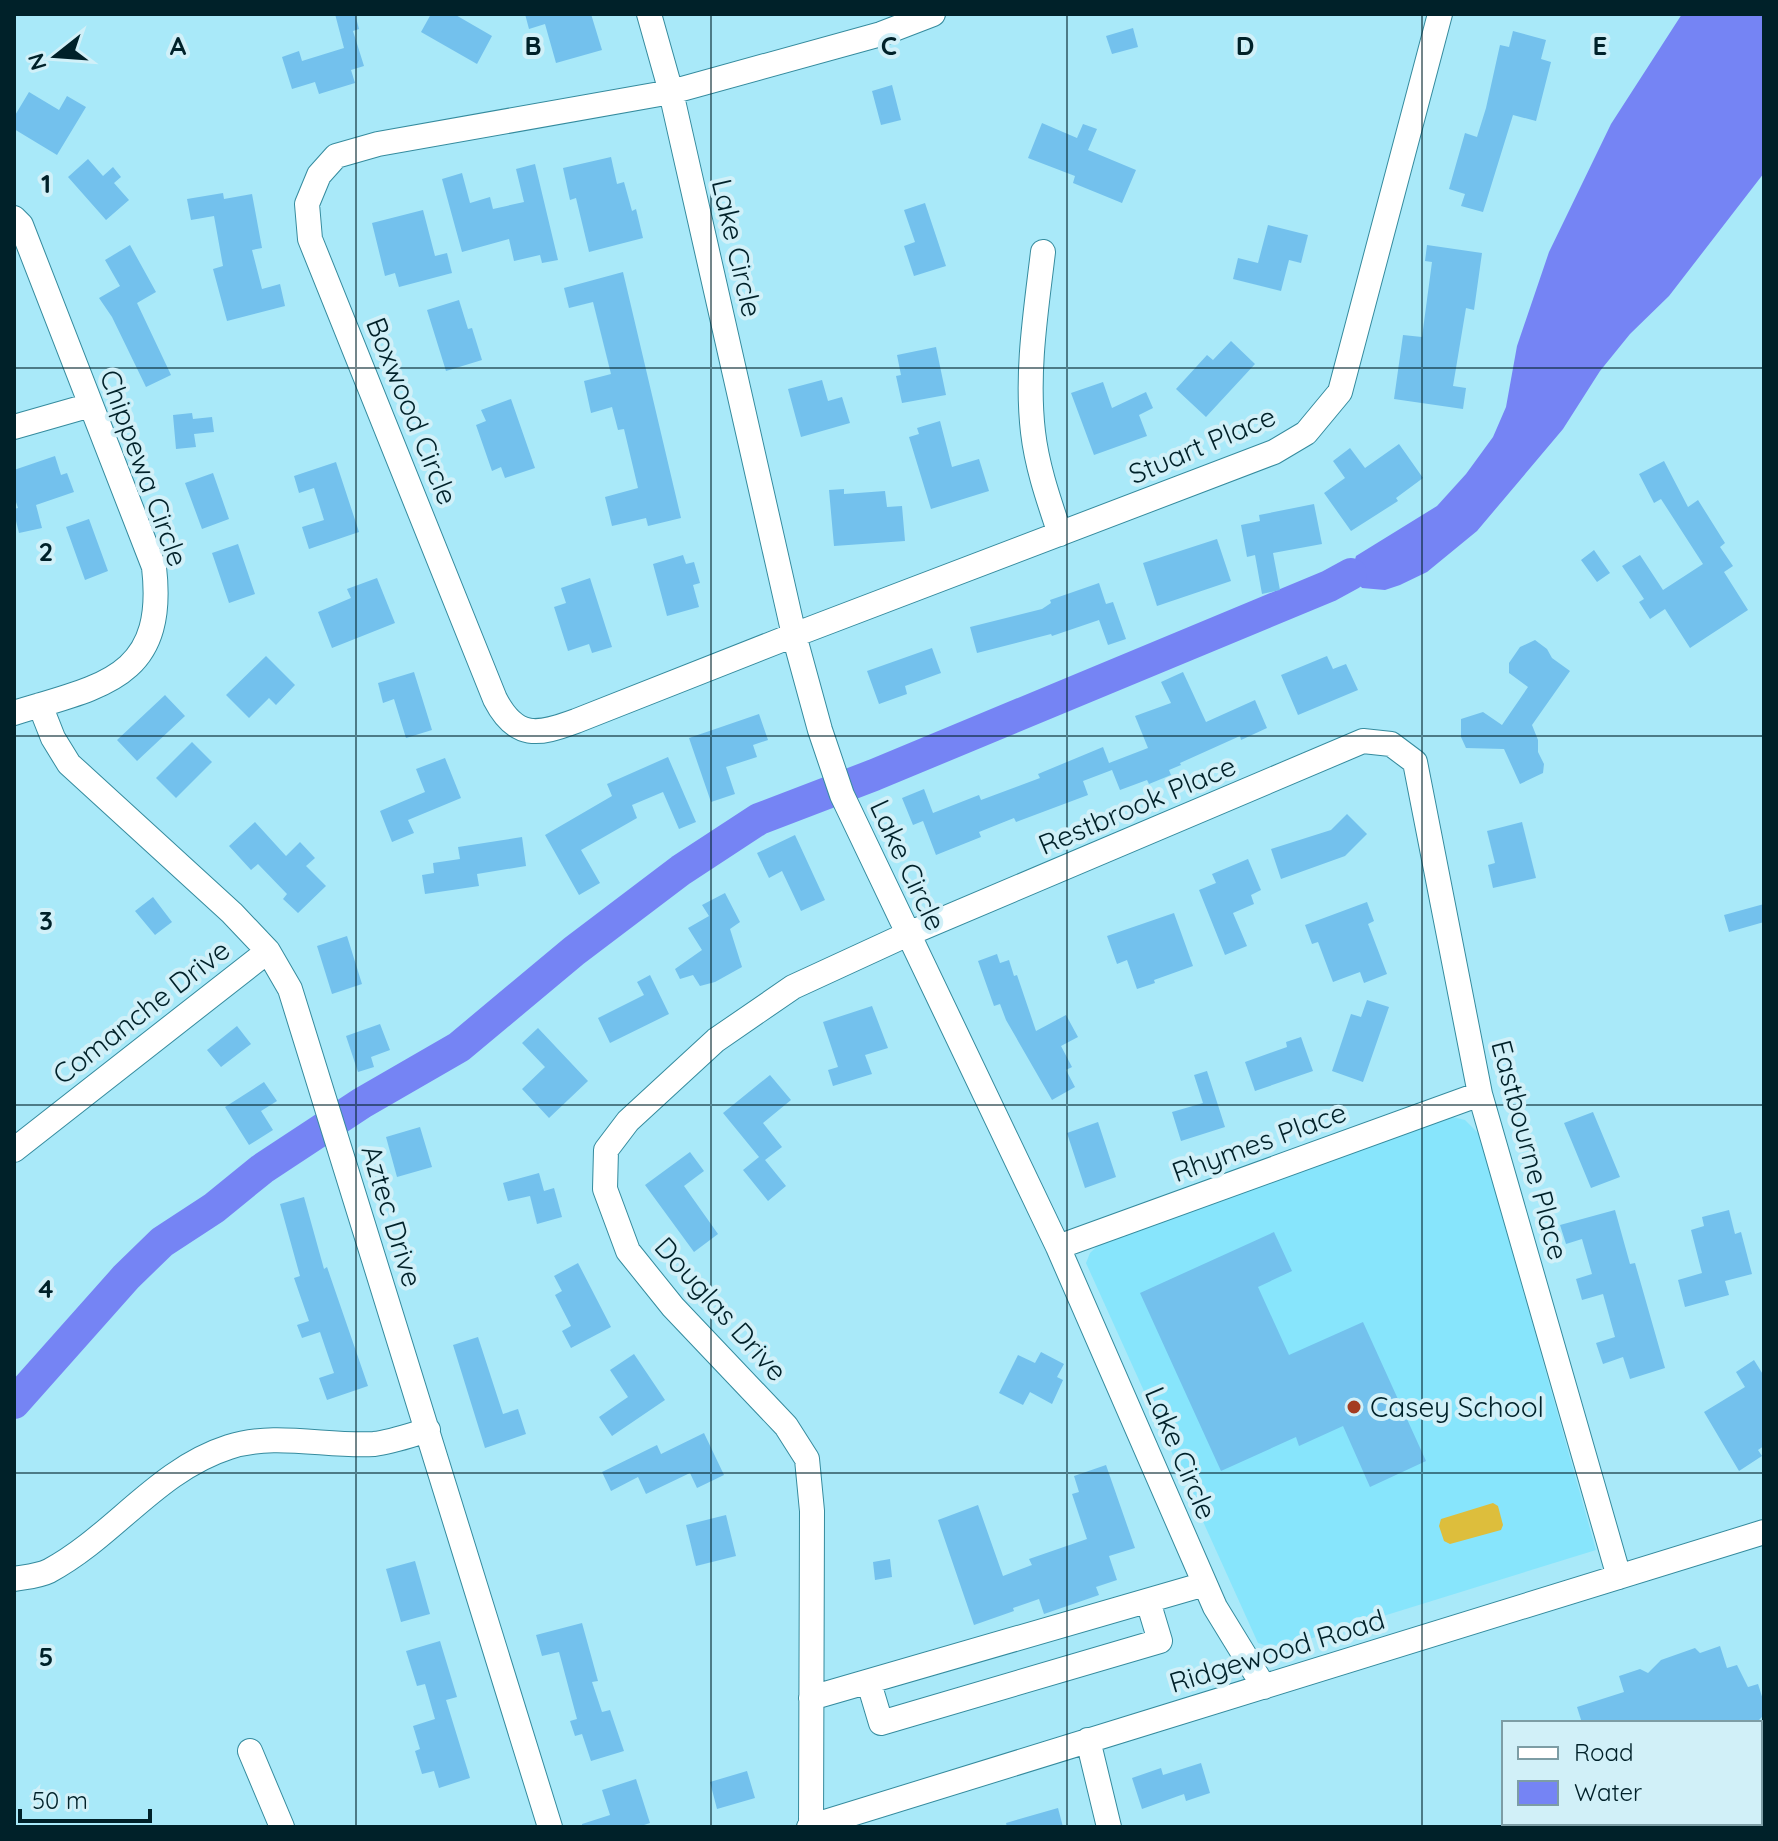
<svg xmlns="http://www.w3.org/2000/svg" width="1778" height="1841" viewBox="0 0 1778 1841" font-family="Quicksand,sans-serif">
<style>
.built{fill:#87e5fc}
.green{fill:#ddbe3c}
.water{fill:#7584f4}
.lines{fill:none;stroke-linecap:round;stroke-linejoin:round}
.river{stroke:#7584f4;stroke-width:32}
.building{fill:#73c1ed}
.minor-casing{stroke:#358b9e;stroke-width:26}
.minor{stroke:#fff;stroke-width:24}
.grid{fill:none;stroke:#002129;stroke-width:2;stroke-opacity:0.55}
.poi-dot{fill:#a43c21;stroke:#d1f0f8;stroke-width:3}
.labels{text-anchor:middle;stroke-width:8;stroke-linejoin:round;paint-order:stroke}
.street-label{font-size:28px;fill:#002129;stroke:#d1f0f8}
.poi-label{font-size:28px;fill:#002129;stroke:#d1f0f8;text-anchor:start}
.grid-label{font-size:26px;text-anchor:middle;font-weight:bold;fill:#002129;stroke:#d1f0f8;stroke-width:8;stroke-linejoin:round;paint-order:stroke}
</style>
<rect width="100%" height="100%" fill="#a9e9f9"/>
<!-- built -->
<path class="built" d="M1449,1116L1465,1120L1479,1134L1596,1550L1277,1649L1258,1643L1086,1263L1090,1253L1109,1235Z"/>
<!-- green -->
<path class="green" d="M1493,1503L1498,1506L1503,1525L1501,1530L1450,1544L1444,1541L1439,1526L1441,1519Z"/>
<!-- water -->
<path class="water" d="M1682,14H1764V173L1669,296L1630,334L1600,371L1563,429L1477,531L1427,572L1400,585L1385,590L1362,588L1351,574L1356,556L1437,506L1466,474L1493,437L1506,407L1517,346L1549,252L1611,124Z"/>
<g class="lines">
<!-- river -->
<path class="river" d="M14,1403L126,1277L162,1242L214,1208L262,1169L362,1103L459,1047L574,951L681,870L759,819L874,775L1329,586L1351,574"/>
</g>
<!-- building -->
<path class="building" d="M335,14H355L359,29L353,31L364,66L351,70L355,83L319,94L315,82L292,89L282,57L299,51L302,61L344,48Z
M431,14H454L492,36L477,64L421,32Z
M525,14H591L602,50L556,63L545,24L529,29Z
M1133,28L1138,47L1112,54L1106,36Z
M1513,31L1546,40L1541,59L1551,62L1536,121L1513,115L1483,212L1461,206L1465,194L1449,189L1465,133L1477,137L1486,108L1500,45L1509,47Z
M892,85L901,120L881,125L872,91Z
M29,92L59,110L67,96L86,107L57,155L14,129V117Z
M1042,123L1077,138L1083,124L1097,129L1088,150L1136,170L1122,203L1073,183L1075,176L1028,158Z
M611,157L617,184L624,182L632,211L636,209L643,238L589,252L576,198L570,200L563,168Z
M88,159L103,176L113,167L121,177L114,183L129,200L106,220L68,177Z
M535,164L558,260L542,263L540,255L514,261L509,239L462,252L442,179L462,173L470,203L490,197L493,209L524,202L516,169Z
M223,193L224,199L252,194L262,248L252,250L262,289L280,284L285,306L227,321L213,269L223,266L214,216L191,220L187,199Z
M925,203L946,266L914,276L904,246L915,242L904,210Z
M423,210L435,256L447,253L452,273L399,287L395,273L385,276L372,223Z
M1268,225L1308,235L1301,263L1289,260L1281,291L1233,279L1238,258L1258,263Z
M130,245L156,292L137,303L171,375L146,387L112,317L99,298L120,286L105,260Z
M1427,245L1482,253L1474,310L1466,308L1453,386L1466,388L1463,409L1394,399L1403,335L1422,337L1432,262L1425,261Z
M623,272L681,518L648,526L646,518L612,526L605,497L638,488L624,429L618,430L612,407L591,413L584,381L611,374L593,302L569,308L564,288Z
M459,300L468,329L472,328L482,360L446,371L427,310Z
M1231,341L1255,364L1206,417L1176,389L1207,355L1213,360Z
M936,347L946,395L902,403L896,376L901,375L897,355Z
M822,380L828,401L842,397L850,423L801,437L788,389Z
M1103,382L1112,408L1146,392L1153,408L1139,415L1147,436L1094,455L1071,393Z
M511,399L535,468L505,478L501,467L492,471L476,425L486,421L481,410Z
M192,413L193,419L212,417L214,432L194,434L196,447L176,449L173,415Z
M940,421L952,467L979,459L989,491L931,509L909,437L919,434L917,428Z
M1399,444L1423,478L1396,498L1398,501L1351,531L1324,493L1345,478L1333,461L1350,448L1365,468Z
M55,456L61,475L67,473L74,492L36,505L42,528L19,533L14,513V509L18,508L14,496V470Z
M1664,461L1688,507L1698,500L1725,543L1720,547L1733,566L1724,572L1748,610L1690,648L1665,609L1650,619L1639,602L1644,599L1622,566L1640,555L1663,590L1703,564L1661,499L1654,503L1639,474Z
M336,462L359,532L309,549L302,527L324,520L314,488L299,493L294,476Z
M213,473L229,519L202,529L185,483Z
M844,489V494L885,491L887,507L902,506L905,541L834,546L829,490Z
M1314,504L1322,544L1273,553L1280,590L1262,594L1255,555L1247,557L1241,525L1260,521L1259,515Z
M89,519L108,571L85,580L66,527Z
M1217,539L1231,581L1157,606L1143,563Z
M238,544L255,594L229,603L212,553Z
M1594,550L1610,573L1597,582L1581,560Z
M683,555L686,564L694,562L700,583L693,585L699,607L667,616L653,564Z
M377,578L395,623L332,648L318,612L351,598L347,589Z
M590,578L612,647L592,653L589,644L568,651L554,607L566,603L561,588Z
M1099,583L1106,604L1113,602L1126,639L1108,645L1099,620L1052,636L1051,634L977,653L970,627L1042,609L1051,603L1050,600Z
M1535,640L1547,649L1552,658L1570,671L1532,725L1538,740V752L1544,764L1543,773L1520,784L1504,749L1466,748L1461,737V719L1483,712L1502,725L1528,687L1509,673V663L1520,647Z
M932,648L941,673L905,686L907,694L879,704L867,671Z
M266,656L295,685L276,705L269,698L249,718L226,695Z
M1327,656L1333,669L1346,664L1358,690L1298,715L1281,675Z
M414,672L432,730L406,738L394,699L383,703L378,683Z
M1183,672L1206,722L1255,700L1267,728L1241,740L1240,736L1180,763L1181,765L1169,770L1171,775L1149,784L1147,780L1120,790L1112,770L1083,781L1088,795L1016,822L1014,818L979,832L981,837L936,855L923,821L913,825L902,798L924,789L933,813L979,795L981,800L1040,778L1038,774L1103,747L1109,763L1148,748L1135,716L1171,703L1161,682Z
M165,695L185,716L137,761L117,740Z
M759,714L768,740L753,745L757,757L726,767L735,794L711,802L689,738Z
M192,742L212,762L176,798L156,778Z
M668,757L696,822L679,829L663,792L632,805L637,818L581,850L600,883L579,895L545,835L612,796L607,784Z
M445,758L461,798L408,820L414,833L392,842L380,811L425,792L416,769Z
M1347,814L1367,834L1345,856L1281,879L1271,849L1331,830Z
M255,822L286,856L300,842L315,858L306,866L326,886L298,913L283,899L287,894L258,864L251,870L229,846Z
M1522,822L1536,878L1493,888L1488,865L1495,863L1487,831Z
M795,835L825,900L801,911L782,871L769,878L757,853Z
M522,837L526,866L477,874L479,886L425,894L422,875L434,873L433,863L460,859L458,847Z
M1248,859L1261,890L1251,895L1254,904L1233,913L1247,946L1225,955L1199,890L1216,883L1212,874Z
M725,893L740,922L730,929L742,967L715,982L700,986L693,975L680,979L675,969L702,950L688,928L709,916L702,905Z
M153,897L172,922L155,935L135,911Z
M1367,902L1374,921L1368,924L1387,974L1364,983L1360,972L1333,982L1318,942L1312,944L1305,925Z
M1764,904V922L1729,932L1724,915Z
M1174,913L1193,966L1154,980L1155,983L1137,989L1127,960L1117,964L1107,936Z
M347,936L362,984L332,994L317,946Z
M997,954L1000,963L1009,960L1014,976L1017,975L1036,1031L1066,1015L1078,1037L1061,1046L1072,1067L1066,1070L1075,1087L1052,1100L1006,1020L1000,1004L994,1006L978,961Z
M650,975L669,1014L610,1043L598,1018L644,995L637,982Z
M1367,1000L1389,1007L1363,1082L1332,1071L1351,1014L1361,1017Z
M872,1006L888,1048L865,1055L872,1074L833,1086L828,1070L838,1067L823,1022Z
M380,1024L390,1050L371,1057L374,1067L358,1072L346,1036Z
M237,1026L251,1044L221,1067L207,1050Z
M538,1028L588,1081L549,1118L522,1089L545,1067L522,1043Z
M1301,1037L1313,1071L1255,1091L1245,1062L1287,1047L1286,1042Z
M1207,1071L1225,1127L1181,1141L1172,1112L1203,1103L1194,1075Z
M770,1075L791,1100L763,1123L782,1147L765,1160L786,1186L768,1201L743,1170L759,1157L723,1113Z
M264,1082L277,1101L261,1111L273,1130L249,1145L225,1107Z
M1593,1112L1620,1177L1591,1188L1564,1123Z
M1098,1122L1116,1177L1085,1188L1067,1133Z
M420,1127L432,1167L397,1177L386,1137Z
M690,1152L704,1171L684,1186L718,1234L694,1252L645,1185Z
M539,1173L544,1191L554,1188L562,1217L537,1224L530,1196L508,1201L503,1183Z
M304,1197L324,1269L327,1267L368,1386L327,1400L319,1378L334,1373L320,1332L302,1338L297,1325L309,1321L294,1278L300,1276L280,1204Z
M1615,1210L1630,1264L1635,1263L1665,1368L1630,1379L1623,1357L1603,1364L1596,1343L1615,1337L1603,1294L1582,1300L1576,1279L1592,1274L1582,1239L1566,1244L1560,1225Z
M1729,1210L1735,1234L1741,1232L1752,1274L1725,1281L1729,1295L1685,1307L1678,1280L1702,1273L1691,1230L1704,1226L1702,1217Z
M1274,1232L1292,1271L1258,1287L1289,1355L1363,1322L1426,1461L1370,1487L1343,1426L1299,1446L1296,1437L1221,1471L1140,1293Z
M578,1263L611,1327L571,1348L562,1331L571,1326L555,1295L562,1291L554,1276Z
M478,1337L503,1414L518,1409L526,1434L485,1448L453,1345Z
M1041,1352L1064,1364L1057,1377L1063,1380L1052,1404L1030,1392L1023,1405L999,1393L1018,1355L1035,1363Z
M634,1354L665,1400L612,1436L599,1417L628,1397L610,1370Z
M1754,1360L1764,1376V1446L1758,1450L1762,1456L1739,1471L1704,1412L1745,1387L1736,1372Z
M704,1433L724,1475L697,1488L690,1473L646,1494L638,1477L611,1491L602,1472L657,1445L661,1454Z
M1106,1465L1135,1548L1109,1556L1117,1580L1096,1587L1099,1595L1044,1614L1039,1599L1013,1608L1014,1611L974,1625L938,1520L978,1505L1003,1576L1032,1565L1029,1559L1087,1539L1072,1494L1079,1492L1074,1476Z
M726,1515L736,1556L696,1566L686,1525Z
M890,1559L892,1577L875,1580L873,1562Z
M415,1561L430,1614L401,1622L386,1569Z
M582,1623L598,1681L592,1682L602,1712L610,1710L624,1751L591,1761L582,1734L575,1736L570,1721L577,1719L559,1652L542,1656L536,1635Z
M440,1641L457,1697L446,1700L470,1778L439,1788L434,1771L422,1774L415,1751L420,1749L413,1726L435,1719L425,1684L417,1686L406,1651Z
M1720,1646L1727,1668L1737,1665L1748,1687L1758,1684L1764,1703V1715L1756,1723H1582L1577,1707L1624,1692L1619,1676L1640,1669L1648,1673L1661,1660L1695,1648L1700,1653Z
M1201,1763L1210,1793L1186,1801L1184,1794L1142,1809L1132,1778L1161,1768L1163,1775Z
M747,1771L755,1798L717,1809L710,1782Z
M636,1779L650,1823L638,1827H582V1824L610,1815L602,1790Z
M1058,1808L1063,1827H1007L1006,1823Z"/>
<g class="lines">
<!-- minor casing -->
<g class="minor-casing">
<path id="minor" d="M649,14L671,92L794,635L820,730L842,795L1058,1247L1215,1607L1264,1687
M933,14L881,34L671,92L378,144L336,156L319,175L307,204L310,239L495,699C516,740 538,735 576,721L794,635L1274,452L1306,433L1340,392L1440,14
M14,218L21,225L154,567C167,679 101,686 14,713
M1043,252C1036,311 1026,372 1033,432C1037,467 1049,501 1060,534
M14,427L91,405
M40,705L53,738L69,764L232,913L268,951L290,989L550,1827
M14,1150L268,951
M1058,1247L1480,1094
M14,1579C25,1577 39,1576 49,1571C114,1536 157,1470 229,1447C274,1432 328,1447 374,1444C392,1442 411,1435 428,1430
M869,1683L881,1723L1160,1641L1148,1601
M811,1698L1205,1584
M1088,1740L1109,1827
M250,1751L282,1827
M1760,1755H1764
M809,1827L1764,1532
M811,1827L812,1511L807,1459L786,1426L673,1307L628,1251L605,1189L606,1150L628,1121L716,1040L793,987L908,934L1363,741L1391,744L1415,762L1480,1094L1619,1577"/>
</g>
<!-- minor -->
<use href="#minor" class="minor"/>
</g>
<!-- grid -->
<path class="grid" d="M356,14V1827M711,14V1827M1067,14V1827M1422,14V1827M14,368H1764M14,736H1764M14,1105H1764M14,1473H1764"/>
<!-- markers -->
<circle class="poi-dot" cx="1354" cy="1407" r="8"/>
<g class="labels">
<!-- street labels -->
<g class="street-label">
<text transform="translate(737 248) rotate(77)" y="10">Lake Circle</text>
<text transform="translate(412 411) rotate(68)" y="10">Boxwood Circle</text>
<text transform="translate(1202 445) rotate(-23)" y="10">Stuart Place</text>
<text transform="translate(144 468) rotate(70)" y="10">Chippewa Circle</text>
<text transform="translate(1137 805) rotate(-23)" y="10">Restbrook Place</text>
<text transform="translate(908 865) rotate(65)" y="10">Lake Circle</text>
<text transform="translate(141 1012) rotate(-38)" y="10">Comanche Drive</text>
<text transform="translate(1259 1142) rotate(-20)" y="10">Rhymes Place</text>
<text transform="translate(1530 1150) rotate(75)" y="10">Eastbourne Place</text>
<text transform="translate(392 1216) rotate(73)" y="10">Aztec Drive</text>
<text transform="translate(721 1309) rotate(48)" y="10">Douglas Drive</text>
<text transform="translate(1181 1453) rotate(67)" y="10">Lake Circle</text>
<text transform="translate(1277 1651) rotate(-17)" y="10">Ridgewood Road</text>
</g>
<!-- poi labels -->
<g class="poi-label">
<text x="1370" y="1417">Casey School</text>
</g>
</g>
<g class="grid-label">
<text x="178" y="55">A</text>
<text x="533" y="55">B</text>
<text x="889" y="55">C</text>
<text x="1245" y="55">D</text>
<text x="1600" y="55">E</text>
<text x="46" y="193">1</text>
<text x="46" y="561">2</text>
<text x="46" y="930">3</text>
<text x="46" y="1298">4</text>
<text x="46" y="1666">5</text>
</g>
<!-- border -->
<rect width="1778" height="1841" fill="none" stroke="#002129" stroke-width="32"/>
<!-- legend -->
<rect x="1502" y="1721" width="260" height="104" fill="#d1f0f8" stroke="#7d9da5" stroke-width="2"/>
<rect x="1518" y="1747" width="40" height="12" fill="#ffffff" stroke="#7d9da5" stroke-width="2"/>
<text x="1574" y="1761" font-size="24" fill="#002129">Road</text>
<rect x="1518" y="1781" width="40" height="24" fill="#7584f4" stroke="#7d9da5" stroke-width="2"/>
<text x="1574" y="1801" font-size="24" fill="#002129">Water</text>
<!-- north arrow -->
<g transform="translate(56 56) rotate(253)" stroke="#d1f0f8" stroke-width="6" paint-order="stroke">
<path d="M0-6L14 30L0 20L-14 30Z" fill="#002129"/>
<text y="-12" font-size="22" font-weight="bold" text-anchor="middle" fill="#002129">N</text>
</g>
<!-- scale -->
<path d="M20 1809v12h130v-12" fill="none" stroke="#002129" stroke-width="4"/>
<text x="32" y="1809" font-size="24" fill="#002129" stroke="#d1f0f8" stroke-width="6" paint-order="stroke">50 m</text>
</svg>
